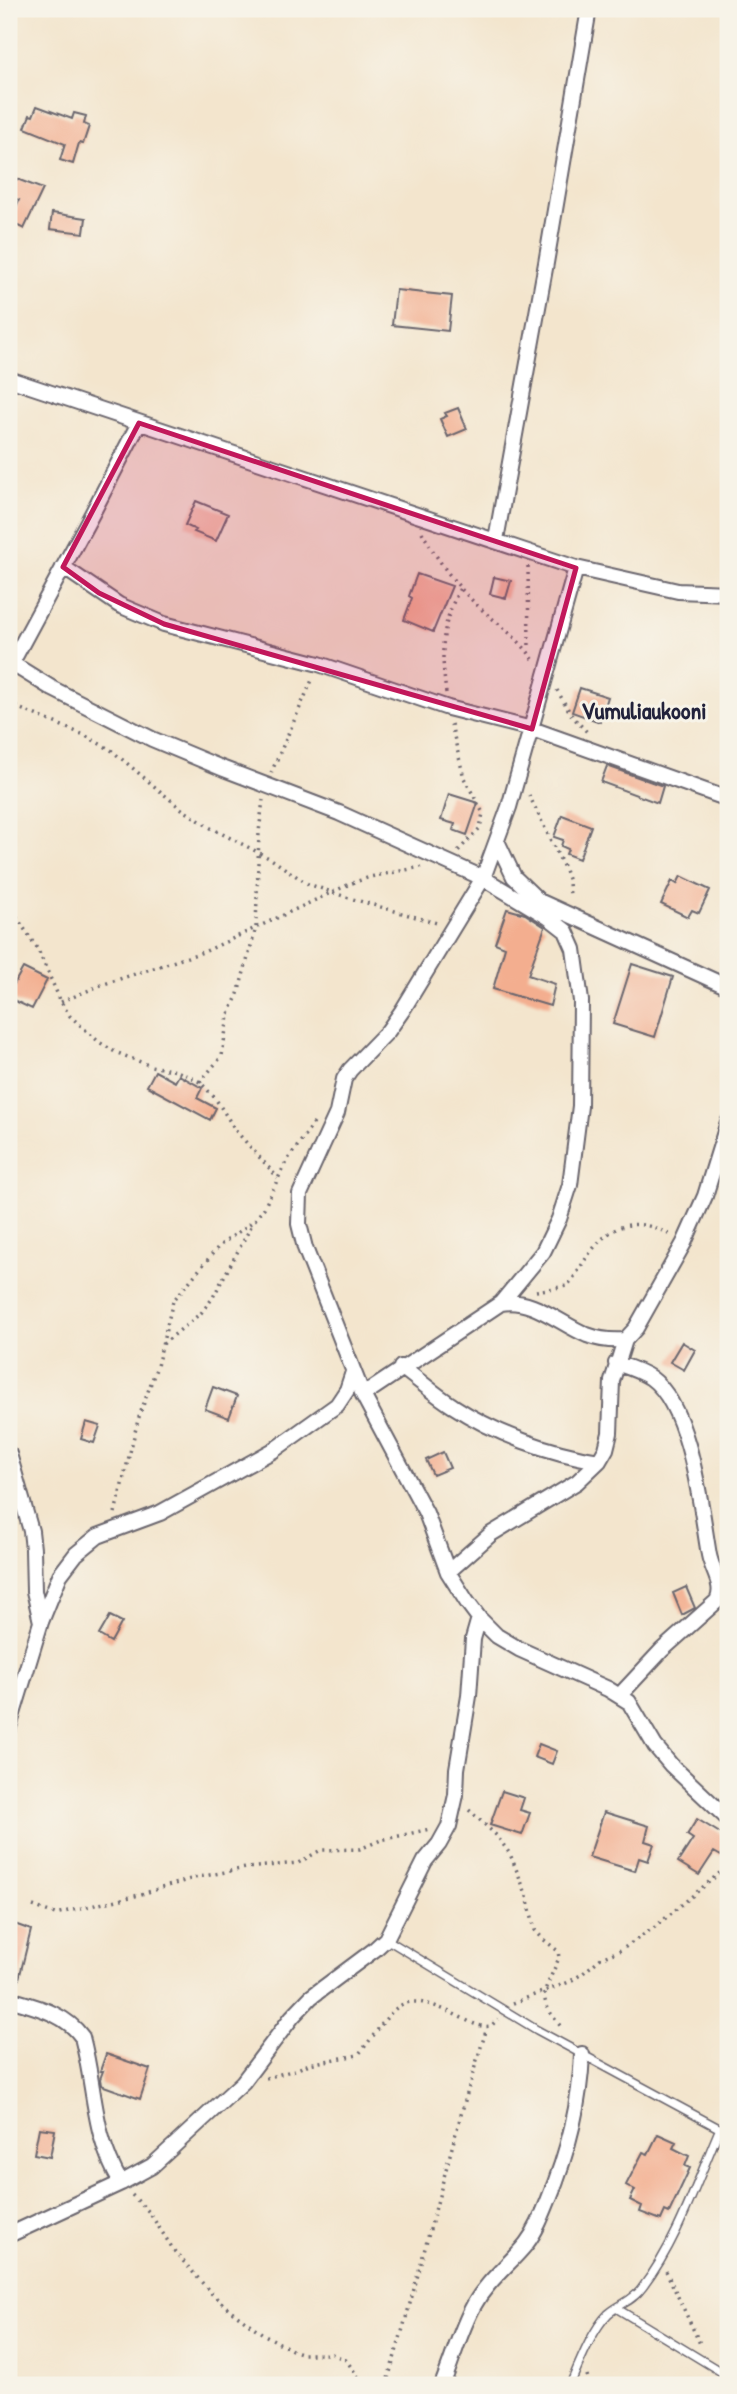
<svg xmlns="http://www.w3.org/2000/svg" width="737" height="2394" viewBox="0 0 737 2394" font-family="'Patrick Hand',sans-serif">
<style>
.building{fill:#f3ae8f}
.lines{fill:none;stroke-linecap:round;stroke-linejoin:round}
.service-casing{stroke:#6b666e;stroke-width:10}
.minor-casing{stroke:#6b666e;stroke-width:18}
.path{stroke:#6b666e;stroke-width:3.5;stroke-dasharray:2 5;stroke-linecap:butt}
.service{stroke:#fff;stroke-width:7}
.minor{stroke:#fff;stroke-width:14}
.marked{fill:#c2185b;fill-opacity:0.2;stroke:#c2185b;stroke-width:5;stroke-linejoin:round}
.labels{text-anchor:middle;stroke-width:6;stroke-linejoin:round;paint-order:stroke}
.quarter-label{font-size:24px;font-weight:bold;fill:#22223b;stroke:#f7f3e8}
</style>
<rect width="100%" height="100%" fill="#f7f3e8"/>
<filter id="ink" filterUnits="userSpaceOnUse"><feTurbulence type="fractalNoise" baseFrequency=".0143" numOctaves="2"/><feDisplacementMap in="SourceGraphic" scale="14" xChannelSelector="R" yChannelSelector="G"/><feConvolveMatrix kernelMatrix="1 2 1 2 8 2 1 2 1" color-interpolation-filters="sRGB"/></filter>
<filter id="wash" filterUnits="userSpaceOnUse"><feTurbulence type="fractalNoise" baseFrequency=".00686" numOctaves="4" result="noise"/><feDisplacementMap in="SourceGraphic" scale="28" xChannelSelector="R" yChannelSelector="G"/><feGaussianBlur stdDeviation="1.57" result="paint"/><feColorMatrix in="noise" values="0 0 0 0 0 0 0 0 0 0 0 0 0 0 0 0 0 1.4 0 .05"/><feComposite in="paint" operator="in"/></filter>
<g filter="url(#wash)">
<rect width="100%" height="100%" fill="#f3e5cd"/>
<g id="blocks">
<!-- building -->
<path class="building" d="M37,106L72,119L74,113L86,116L84,124L89,126L83,144L79,143L73,164L60,160L65,144L25,128L30,115L33,116Z
M9,176L43,189L24,229L10,222L19,200L9,197Z
M52,213L86,218L84,233L50,229Z
M396,290L452,296L448,331L392,325Z
M458,408L467,429L448,437L440,419L447,416L445,413Z
M196,501L228,514L216,541L194,532L196,530L185,525Z
M417,574L452,586L433,632L404,620L412,598L409,596Z
M494,577L511,581L506,598L490,594Z
M580,688L608,697L600,722L572,712Z
M607,766L663,786L658,803L601,782Z
M449,794L478,803L467,835L453,830L455,824L441,820Z
M562,815L591,826L579,859L566,854L568,849L561,846L563,840L554,837Z
M681,876L710,890L699,913L692,910L688,917L661,904L672,881L677,884Z
M507,909L525,914L545,927L528,975L555,984L550,1006L493,989L505,947L495,943Z
M632,964L673,977L655,1037L613,1024Z
M23,968L47,980L32,1009L9,998V993Z
M155,1071L175,1082L179,1075L202,1088L197,1098L216,1108L210,1120L147,1086Z
M682,1342L695,1350L684,1370L670,1362Z
M213,1387L237,1396L229,1418L205,1409Z
M86,1422L100,1426L94,1443L81,1439Z
M443,1452L450,1468L433,1475L426,1460Z
M686,1587L695,1608L682,1615L673,1593Z
M110,1616L122,1622L111,1642L99,1635Z
M539,1744L557,1751L552,1764L534,1757Z
M502,1791L524,1798L520,1810L530,1813L522,1835L490,1825Z
M604,1812L649,1826L645,1841L654,1844L648,1861L639,1858L635,1871L589,1857Z
M697,1819L728,1838V1845L721,1856L714,1852L699,1875L678,1862L693,1839L687,1835Z
M9,1922L31,1930L16,1991L9,1990Z
M106,2054L150,2069L140,2099L101,2085L100,2079L103,2071H100Z
M39,2128L55,2130L50,2157L34,2154Z
M658,2134L676,2142L673,2148L689,2156L685,2166L690,2168L669,2213L665,2211L661,2220L640,2212L642,2206L630,2200L635,2190L626,2185L643,2152L648,2154Z"/>
</g>
</g>
<g filter="url(#ink)">
<use href="#blocks" fill-opacity="0" stroke="#6b666e" stroke-width="2"/>
<g class="lines">
<!-- service casing -->
<g class="service-casing">
<path id="service" d="M386,1939L537,2030L728,2133
M616,2308L728,2376
M570,2385C579,2364 592,2330 608,2314C619,2304 633,2301 642,2288C678,2241 697,2181 720,2128"/>
</g>
<!-- minor casing -->
<g class="minor-casing">
<path id="minor" d="M9,379L576,568L678,591L728,593
M496,540L546,263L589,9
M63,567L119,605L164,624L319,664L448,708L532,729L728,799
M576,568L509,807L483,878L402,1011L388,1031L350,1070L344,1079L337,1113L300,1194L299,1224L305,1248L363,1395L426,1513L448,1572L467,1602L479,1618L497,1636L519,1649L608,1689L629,1702L655,1746L671,1765L728,1819
M11,663L53,689L152,739L224,769L339,813L483,878L548,917L566,931L574,949L581,1001L580,1106L570,1185L559,1219L543,1252L501,1303L363,1395
M9,668L92,514L139,423
M497,841L514,877L539,901L728,987
M501,1303C534,1298 558,1323 587,1335C600,1340 612,1341 625,1340L636,1328L684,1243L705,1196L728,1122
M616,1363C628,1367 641,1371 651,1378C691,1407 701,1509 709,1555C712,1571 725,1586 717,1601L662,1650L620,1695
M401,1367C419,1380 435,1395 453,1406C496,1434 549,1453 599,1461
M9,1454L31,1531L33,1549L34,1591L41,1622
M448,1572L491,1534L577,1482L599,1461L606,1449L610,1433L612,1381L625,1340
M9,1727L41,1622L60,1575L76,1554L98,1536L160,1513L274,1450L337,1405L347,1390L353,1372
M9,1999C36,2007 65,2013 82,2037C96,2090 92,2134 121,2183
M9,2235L121,2183L152,2166L243,2082L292,2017L311,1997L374,1950L386,1939L425,1861L439,1844L449,1826L456,1795L457,1769L469,1696L473,1639L479,1618
M442,2385C453,2359 460,2330 474,2305C487,2281 509,2265 526,2244C536,2231 542,2216 548,2201C568,2153 580,2106 582,2054"/>
</g>
<!-- path -->
<path class="path" d="M422,532C437,559 454,584 477,605C498,625 519,637 535,662
M528,566L529,650
M557,690L572,716L587,732
M446,693C441,649 440,628 460,588
M9,704L84,735L111,750L179,807L209,827L271,859L308,884L349,898L437,923
M451,724L464,778L483,813L480,828L458,851
M271,773L313,678
M529,795L565,870L569,882L570,897
M9,905L38,950L61,1002L70,1016L99,1042L115,1052L151,1066L177,1071L200,1082L215,1098L236,1131L278,1178
M61,1002L101,985L206,951L352,883L370,877L421,867
M200,1082L222,1056L228,1016L238,994L256,928L259,832L263,800
M536,1291L567,1286C577,1275 583,1261 593,1249C616,1220 641,1218 672,1236
M163,1344L201,1313L212,1299L253,1223
M115,1513L138,1420L157,1366L173,1301L219,1246L255,1220L264,1208L286,1162L314,1123
M469,1810L497,1836L510,1854L527,1896L535,1930L543,1939L558,1951L559,1958L544,1992C544,2006 553,2017 562,2028
M33,1906L55,1914L135,1896L194,1878L246,1868L298,1863L321,1850L360,1849L381,1840L430,1829
M513,2003L569,1982L582,1974L601,1958L621,1950L655,1927L728,1866
M266,2078L295,2070L309,2064L358,2055C397,2009 394,1984 460,2017C470,2022 480,2028 491,2026L498,2019
M132,2195L149,2212L175,2252L212,2294L229,2309L263,2334L292,2350L303,2354H332L346,2360L364,2385
M666,2271L701,2346
M587,2375L590,2385
M386,2385C423,2267 449,2146 487,2028"/>
<!-- service -->
<use href="#service" class="service"/>
<!-- minor -->
<use href="#minor" class="minor"/>
</g>
</g>
<!-- marked area -->
<path class="marked" d="M139,423L576,568L532,729L164,624L99,593L63,567Z"/>
<g class="labels">
<!-- quarter labels -->
<g class="quarter-label">
<text x="644" y="719">Vumuliaukooni</text>
</g>
</g>
<!-- margin -->
<rect width="737" height="2394" fill="none" stroke="#f7f3e8" stroke-width="35"/>
</svg>
